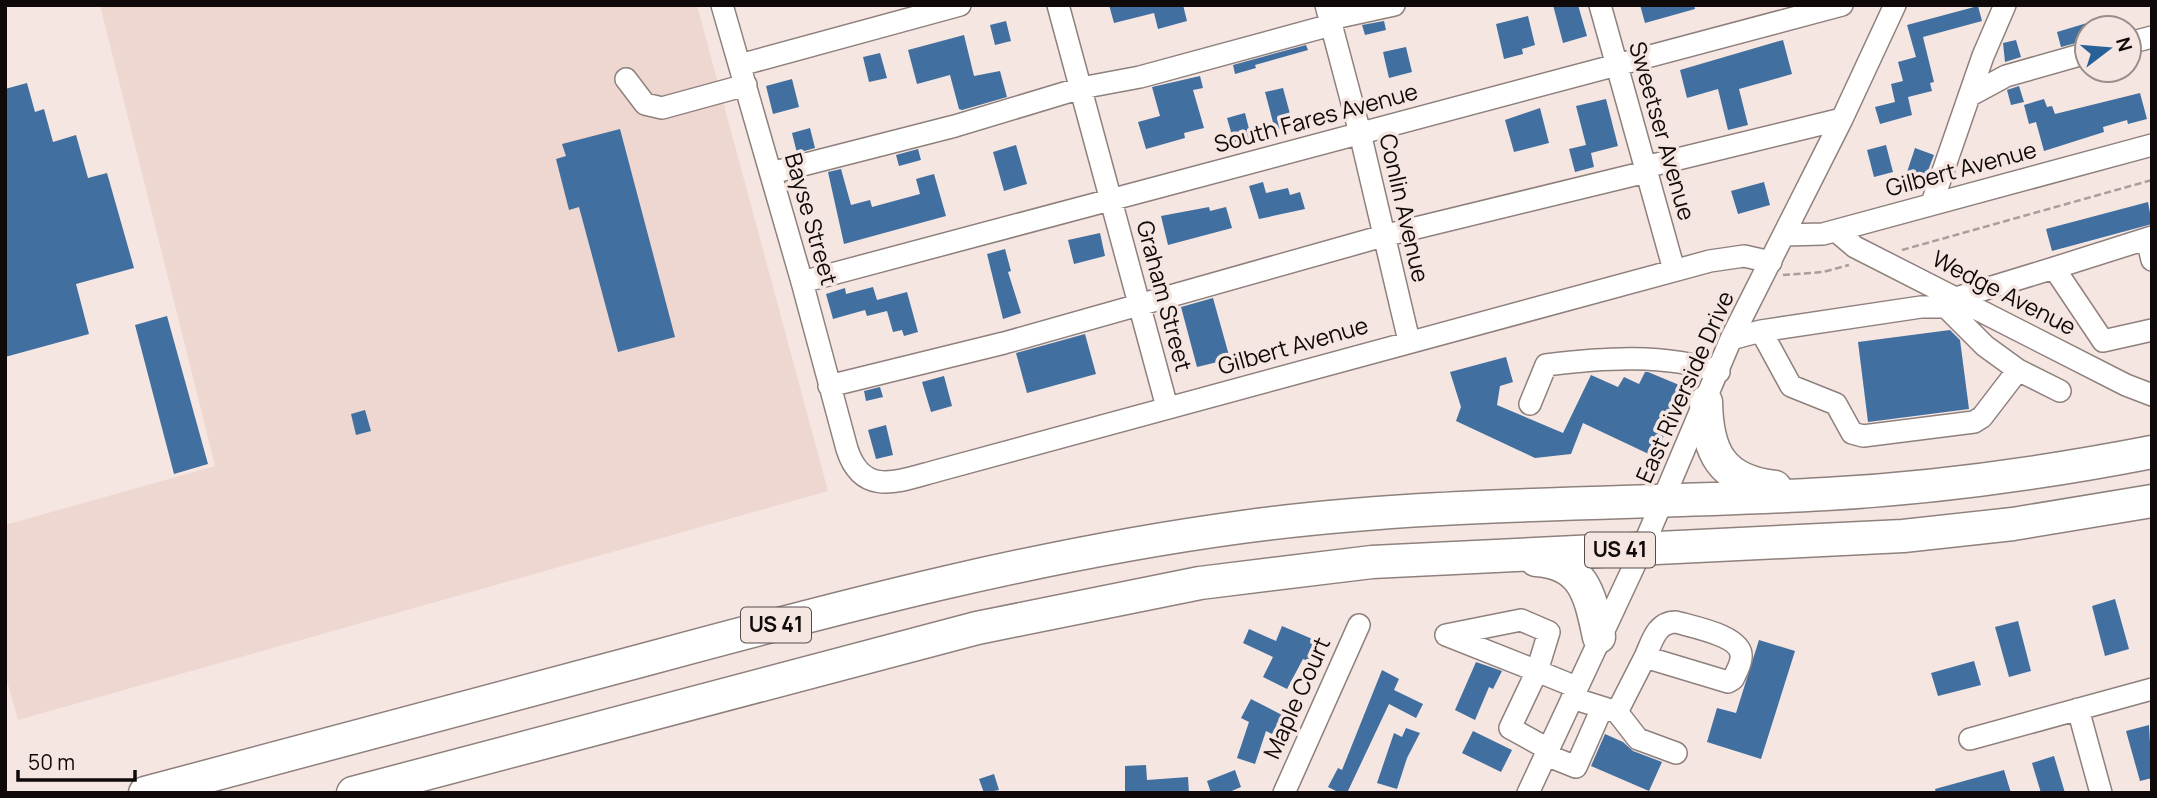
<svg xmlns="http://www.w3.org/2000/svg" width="2157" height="798" viewBox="0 0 2157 798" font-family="Manrope,sans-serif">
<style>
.built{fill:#efd7d1}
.building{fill:#416f9f}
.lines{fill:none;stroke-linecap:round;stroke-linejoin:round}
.minor-casing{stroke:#8e807c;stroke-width:24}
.highway-casing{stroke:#8e807c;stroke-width:35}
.path{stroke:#aa9d9a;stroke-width:2.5;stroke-dasharray:7 3.5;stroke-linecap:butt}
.minor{stroke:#fff;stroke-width:21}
.highway{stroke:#fff;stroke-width:32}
.labels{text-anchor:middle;stroke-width:7;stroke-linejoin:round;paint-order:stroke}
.shield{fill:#f6e6e2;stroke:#544c4a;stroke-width:2}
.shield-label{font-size:21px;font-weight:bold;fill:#0f0a09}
.street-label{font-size:23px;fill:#0f0a09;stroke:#f6e6e2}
</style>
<rect width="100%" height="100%" fill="#f6e6e2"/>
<!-- built -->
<path class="built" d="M100,5H697L828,491L18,720L5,674V525L215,466Z"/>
<!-- building -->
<path class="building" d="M1109,5H1183L1187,21L1158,29L1154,13L1114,23Z
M1553,5H1578L1587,36L1563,43Z
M1640,5H1694L1695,9L1645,23Z
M1978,6L1982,21L1923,37L1934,82L1930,83L1932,91L1908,97L1912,115L1880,124L1875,107L1895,102L1891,84L1903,81L1898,62L1916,57L1907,25Z
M1528,16L1535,45L1522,49L1523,54L1504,59L1496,24Z
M1006,21L1011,41L995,45L990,25Z
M1384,21L1386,30L1365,35L1362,25Z
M2087,23V40L2061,47L2057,32Z
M964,35L974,76L1000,71L1007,97L962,110L959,109L950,75L917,84L908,50Z
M1783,40L1792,74L1739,89L1748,125L1728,130L1718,89L1687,98L1680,70Z
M2016,40L2021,57L2005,62L2003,43Z
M1306,45L1308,50L1255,65L1256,68L1235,74L1233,65Z
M1406,47L1412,72L1389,78L1383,52Z
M880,53L887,78L869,82L863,57Z
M1200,76L1203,88L1193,90L1204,128L1184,133L1185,138L1146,149L1138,122L1160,116L1152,87Z
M792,79L799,107L773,114L766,86Z
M27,83L35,112L44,109L53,142L76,135L88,178L107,173L134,268L76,284L89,334L5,357V89Z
M2019,86L2024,102L2011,105L2007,90Z
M1283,88L1293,125L1275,130L1265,92Z
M2140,93L2147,119L2128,124L2127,120L2103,127L2104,132L2044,151L2036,122L2029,124L2024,105L2044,99L2047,107L2052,106L2055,114Z
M1606,99L1618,146L1591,153L1594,167L1575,172L1569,149L1586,145L1576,106Z
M1540,108L1549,143L1514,152L1505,120Z
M1245,113L1251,137L1234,142L1227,118Z
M810,128L815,148L797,153L792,133Z
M620,129L675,337L618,352L579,207L569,210L556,159L566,156L562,144Z
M1016,145L1027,184L1004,191L993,152Z
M1886,145L1893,172L1874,177L1867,150Z
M1915,148L1934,155L1924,181L1906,175Z
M918,149L921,160L899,166L896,155Z
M841,169L851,205L870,200L872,207L920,194L916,179L934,174L946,216L844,244L828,172Z
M1263,182L1266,193L1288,188L1290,195L1300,192L1305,209L1259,219L1249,186Z
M1764,182L1770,205L1738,214L1731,191Z
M2148,202L2152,224L2052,251L2046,229Z
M1209,207L1210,211L1226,207L1232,228L1168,245L1161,216Z
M1100,233L1105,256L1074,264L1068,240Z
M1005,249L1011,271L1008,272L1021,313L1003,319L987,254Z
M873,287L877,300L907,292L918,332L904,336L902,330L893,332L887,311L867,316L865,310L833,319L826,294L845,288L846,294Z
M1213,298L1230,359L1197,367L1181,307Z
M167,316L208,464L174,474L135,325Z
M1950,330L1960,340L1969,409L1868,422L1858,342Z
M1085,334L1096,374L1027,393L1016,353Z
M1506,357L1513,382L1500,386L1497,405L1563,433L1591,375L1618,387L1624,377L1639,384L1645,372H1648L1684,387L1655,457L1583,423L1571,454L1535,458L1456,421L1461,407L1450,372Z
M944,376L952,406L931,412L922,382Z
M880,387L883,397L866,401L864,391Z
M365,410L371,431L356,435L351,414Z
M886,425L893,455L876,459L868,430Z
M2115,599L2129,649L2105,656L2092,606Z
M2018,621L2031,671L2009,677L1995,627Z
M1282,626L1317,641L1308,661L1303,659L1287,689L1263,677L1273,657L1243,643L1249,629L1276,641Z
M1759,640L1795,651L1761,759L1707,742L1717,708L1736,713Z
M1974,661L1981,685L1938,696L1931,673Z
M1476,662L1502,671L1493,689L1489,687L1475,720L1455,710Z
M1382,670L1399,679L1394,690L1423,704L1416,718L1389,704L1347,793H1340L1328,787L1338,768L1342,770Z
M1251,699L1282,715L1272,734L1266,731L1255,764L1237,758L1249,722L1241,718Z
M2149,725L2152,778L2140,781L2126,731Z
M1406,728L1420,733L1407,758L1397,789L1377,783L1394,733L1402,737Z
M1473,731L1512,750L1501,772L1462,753Z
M1605,734L1623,742L1633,751L1662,762L1649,791L1591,766Z
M2054,756L2065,793H2041L2032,763Z
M1146,765L1147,780L1188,777L1189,793H1125V766Z
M1235,770L1241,787L1227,793H1211L1207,781Z
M2004,770L2011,793H1936L1935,789Z
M994,774L999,790L984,793L979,779Z"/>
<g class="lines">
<!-- minor casing -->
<g class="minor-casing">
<path id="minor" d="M722,5L802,282L847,449C863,499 901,480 940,470L1710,261L1744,256L1771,262
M1058,5L1167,407
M1326,5L1360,133L1409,341
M1600,5L1674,270
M1330,19L1394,5
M2129,43L2152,37
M740,65L960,5
M626,79L645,104L662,108L746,85
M1969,96L2006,76L2087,53
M1645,167L1842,119
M771,173L955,126L1081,88L1140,77L1331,25
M1932,203L1983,56L2005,5
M1836,231L1855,247L2126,385L2152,395
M1784,235L1823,234L2152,145
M2147,239L2152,260
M2054,268L2152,237
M802,282L1842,5
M1956,298L2054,268L2103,341L2152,330
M1946,307L1985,346L2018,370
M1761,331L1921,307H1946L1951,296
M1731,339L1761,331L1791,386L1836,404L1852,433L1863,436L1974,422L1982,417L2018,370L2060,391
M829,386L1004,343L1383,236L1646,172
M1530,404L1546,365C1601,358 1666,353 1719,372
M1521,620L1549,632L1537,671L1446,635Z
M1572,698L1617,712L1645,657L1728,682L1733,679C1736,673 1741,664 1741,658C1744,636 1693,627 1676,622C1656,622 1652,642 1645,657
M2078,709L2101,793
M1617,712L1638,739L1676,753
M1970,739L2152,689
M1548,749L1510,728L1537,671L1576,687
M1546,755L1576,767L1602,708
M1284,793L1359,625
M1528,793L1642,549L1731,339L1842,119L1895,5"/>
</g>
<!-- highway casing -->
<g class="highway-casing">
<path id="highway" d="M1706,402C1707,452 1721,481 1775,487
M1536,560C1585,563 1590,596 1599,637
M145,793C314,748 483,703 651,658C847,605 1041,554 1242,527C1435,501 1632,505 1826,494C1936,488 2044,473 2152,452
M353,793L977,628L1200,583L1372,562L1903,536L2013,524L2152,501"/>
</g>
<!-- path -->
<path class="path" d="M1902,250L2152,180
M1783,275L1823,272L1849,265"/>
<!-- minor -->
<use href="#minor" class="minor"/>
<!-- highway -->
<use href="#highway" class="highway"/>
</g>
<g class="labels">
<!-- shield labels -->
<g class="shield">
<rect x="1585" y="532.5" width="70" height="35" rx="5"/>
<rect x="741" y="607.5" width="70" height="35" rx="5"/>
</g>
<g class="shield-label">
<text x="1620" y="557">US 41</text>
<text x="776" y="632">US 41</text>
</g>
<!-- street labels -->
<g class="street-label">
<text transform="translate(1316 118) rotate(-15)" y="8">South Fares Avenue</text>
<text transform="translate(1662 131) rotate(74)" y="8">Sweetser Avenue</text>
<text transform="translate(1961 169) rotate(-15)" y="8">Gilbert Avenue</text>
<text transform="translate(1404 208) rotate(77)" y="8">Conlin Avenue</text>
<text transform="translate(811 219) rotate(74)" y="8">Bayse Street</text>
<text transform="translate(2004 293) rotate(27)" y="8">Wedge Avenue</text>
<text transform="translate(1164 296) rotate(75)" y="8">Graham Street</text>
<text transform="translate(1293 346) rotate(-16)" y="8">Gilbert Avenue</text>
<text transform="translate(1685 387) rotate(-66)" y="8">East Riverside Drive</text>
<text transform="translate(1297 698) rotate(-66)" y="8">Maple Court</text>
</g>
</g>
<!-- border -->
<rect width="2157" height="798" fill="none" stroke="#0f0a09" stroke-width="14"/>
<!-- north arrow -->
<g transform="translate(2108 49) rotate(74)"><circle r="33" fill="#f6e6e2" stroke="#9a8e8b" stroke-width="2"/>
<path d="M0-5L12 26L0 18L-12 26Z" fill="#286098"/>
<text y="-10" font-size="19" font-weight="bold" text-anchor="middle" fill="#0f0a09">N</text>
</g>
<!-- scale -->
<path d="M18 770v10h117v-10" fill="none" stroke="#0f0a09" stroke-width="3.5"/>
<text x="28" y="770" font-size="21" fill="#0f0a09" stroke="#f6e6e2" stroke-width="5" paint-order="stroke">50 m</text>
</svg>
